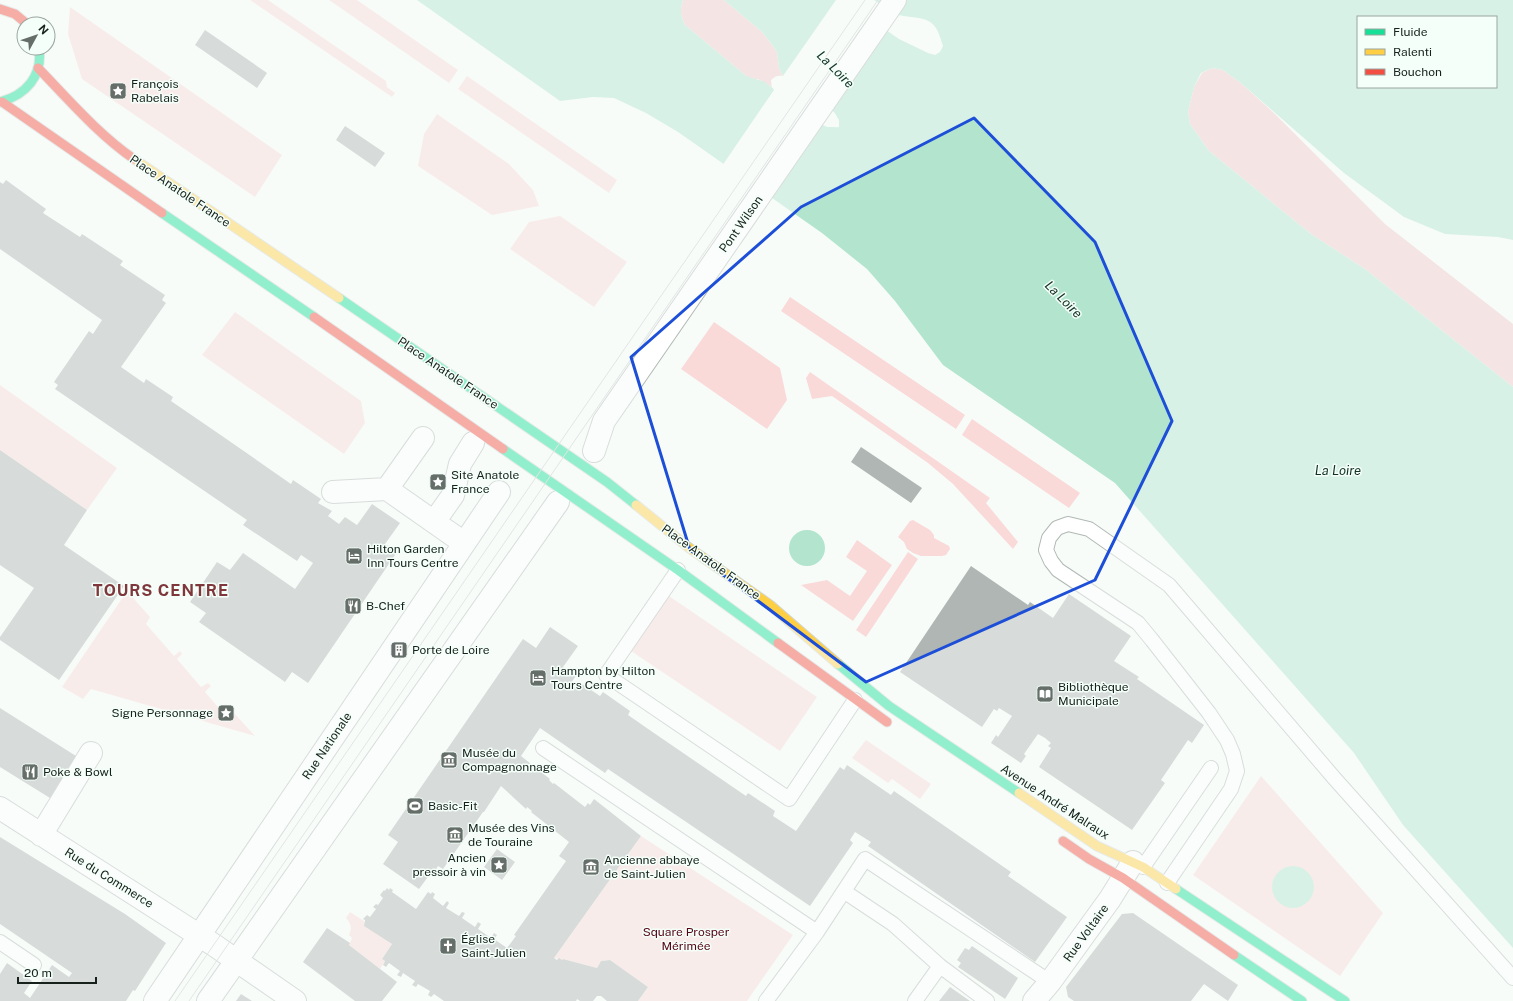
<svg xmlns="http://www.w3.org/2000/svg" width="1513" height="1001" viewBox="0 0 1513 1001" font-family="'Public Sans',sans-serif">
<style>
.green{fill:#f9dad9}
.forest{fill:#efcaca}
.water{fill:#b2e4ce;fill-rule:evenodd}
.pier{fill:#f7fcf9}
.building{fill:#afb6b3}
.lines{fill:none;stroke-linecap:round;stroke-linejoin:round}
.lane-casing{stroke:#b2b9b5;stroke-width:16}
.street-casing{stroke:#b2b9b5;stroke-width:24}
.fast-casing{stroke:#d2d6d4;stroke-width:11}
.slow-casing{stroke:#d2d6d4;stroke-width:11}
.jam-casing{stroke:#d2d6d4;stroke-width:11}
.lane{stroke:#fefffe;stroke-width:14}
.street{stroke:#fefffe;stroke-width:22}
.fast{stroke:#16e098;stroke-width:9}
.slow{stroke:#ffcf43;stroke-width:9}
.jam{stroke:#f24e42;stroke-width:9}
.tram{stroke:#c7cac9;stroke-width:1}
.marked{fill:none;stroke:#1d4ed8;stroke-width:3;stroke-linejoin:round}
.labels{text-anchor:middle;stroke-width:3;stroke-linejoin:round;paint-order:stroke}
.poi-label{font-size:12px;fill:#17211c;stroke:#f4fff9;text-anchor:start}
.street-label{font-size:12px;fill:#17211c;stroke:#f4fff9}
.park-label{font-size:12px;fill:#570416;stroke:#f4fff9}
.water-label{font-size:13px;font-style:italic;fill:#113124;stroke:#f4fff9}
.district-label{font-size:16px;font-weight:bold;letter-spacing:1px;fill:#7f373c;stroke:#f4fff9}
</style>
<rect width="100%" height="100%" fill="#f7fcf9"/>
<!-- green -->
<path class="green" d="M250,0H268L386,81L387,87L395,93L392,97Z
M329,0H357L458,70L449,83Z
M70,7L282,155L255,197L82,79L68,34Z
M467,76L617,180L609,193L458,89Z
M437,114L509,164L533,190L539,206L492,215L418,166L424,134Z
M560,216L627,262L594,307L510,249L529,222Z
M790,297L965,415L956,429L781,311Z
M235,312L361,401L365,423L344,454L202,355Z
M714,322L780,368L787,400L767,429L681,369Z
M810,372L990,498L986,503L1018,542L1013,549L953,484L928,463L832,396L812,399L806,378Z
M0,385L117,468L87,510L0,450Z
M972,419L1080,493L1069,508L962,435Z
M913,520L930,530L934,535V538L949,546L950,549L946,555L942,556H921L913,553L907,549L904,542L898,537L910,521Z
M857,540L892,565L853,621L801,585L827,580L850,596L867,571L846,557Z
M908,552L918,559L866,637L856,630Z
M127,591L150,617L146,624L174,656L180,651L182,654L177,659L201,687L208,683L211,686L205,692L218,707L226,704L255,736L91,689L83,699L62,687Z
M669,596L817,697L780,751L631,651Z
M866,740L931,784L920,799L892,779L888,783L852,758Z
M1261,776L1383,913L1340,976L1193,875Z
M641,836L793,935L747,1001H638L648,987L610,960L601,961L597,968L563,959L562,960L554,958Z
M350,912L364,921L365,926L392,944L382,959L385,961L380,969L349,945L352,938L349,935C352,929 351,923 346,918Z"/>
<!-- forest -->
<path class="forest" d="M683,0H724L762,32L770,42L777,52L779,68L783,76C778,75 775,76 771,80L772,87L758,79H752L745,75L685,25C680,15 680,10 683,0Z
M1212,68L1223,70L1242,84L1276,115L1385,224L1513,324V387L1365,269L1311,234L1209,151L1190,124L1188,112L1194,87L1202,73Z"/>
<!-- water -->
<path class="water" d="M417,0H683C680,10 680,15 685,25L745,75C752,79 758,79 765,82C780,93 821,131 839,127C839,118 836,114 831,109L783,76L779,68L777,52L770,42L762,32L724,0H843L899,39L928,53L935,55L940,52L943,46C937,26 934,19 911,17C907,16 900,16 896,14C888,10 881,4 874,0H1513V240L1498,237L1445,234L1404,217L1344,173L1242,84L1223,70L1212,68L1201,73L1194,87L1188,112L1190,124L1209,151L1311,234L1365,269L1513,387V948L1403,825L1354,753L1115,483L943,365L895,301L867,269L822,233L678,132L646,113L614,98L593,97L560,101ZM1358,17H1496V87H1358Z
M789 548a18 18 0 1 1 36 0a18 18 0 1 1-36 0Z
M1272 887a21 21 0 1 1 42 0a21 21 0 1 1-42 0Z"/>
<!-- pier -->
<path class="pier" d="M836,0H847L895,33L886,29L831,109L839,120V127H827L821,124L769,199L722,166L774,90L771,84L822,122L828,125H837V121L829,110L781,76H783Z"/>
<!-- building -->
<path class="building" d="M205,30L267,73L257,88L195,45Z
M345,126L385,153L375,167L336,140Z
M6,180L46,209L43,213L80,237L82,234L123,261L120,265L165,295L162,300L166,303L121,367L144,383L146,379L173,397L171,401L225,438L291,484L293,480L321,499L318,503L332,511L328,516L339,524L345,517L357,525L372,504L400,523L385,544L397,552L308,683L292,672L285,682L199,622L206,613L190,602L217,562L230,570L243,553L295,589L313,563L301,555L297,561L243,525L247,520L55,389L58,385L54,382L89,331L93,334L102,320L0,249V182L3,184Z
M861,447L922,488L911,503L851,462Z
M0,450L87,510L64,545L124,586L59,680L0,640V637L34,588L0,565Z
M971,566L1028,605L1030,602L1053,618L1069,594L1131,636L1114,661L1139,677L1137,679L1204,725L1192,743L1188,740L1161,780L1165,783L1132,830L1039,767L1051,748L1048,746L1051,743L1045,738L1038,734L1024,754L1026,756L1021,763L991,743L996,735L998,737L1012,716L999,708L997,711L994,709L982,727L900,672Z
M550,627L578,646L563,667L576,676L570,684L578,690L582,684L600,696L603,692L630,711L628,715L654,733L746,796L748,793L775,811L773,816L796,831L840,767L844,770L847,765L891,795L894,791L1011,872L1008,876L1067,917L1035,962L868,846L871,842L855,832L850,840L853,843L810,906L608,769L605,773L540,728L521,756L550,779L549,780L553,784L554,783L585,807L588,803L590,805L594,799L641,836L554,958L557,960L559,958L562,960L563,959L597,968L601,961L610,960L648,987L638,1001H607L601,996H597L593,1001H580L577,999L576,1001H444L434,994L431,997L428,995L430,991L418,984L416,987L412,985L415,981L403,973L401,977L397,975L400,971L389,963L386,967L383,965L385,961L382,959L392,944L364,926L365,920L363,919L367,915L370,917L376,909L373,907L376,904L378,905L383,898L380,895L384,890L385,891L387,888L389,890L390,888L393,890L392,892L416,909L428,892L431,894L432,892L435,894L433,898L443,906L447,901L449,903L446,908L459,916L462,912L465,913L462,918L475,927L478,922L481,924L478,929L491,938L494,933L497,935L494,939L507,948L516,936L514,935L566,861L559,856L569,842L531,812L532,811L527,807L526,809L501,786L484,812H483L443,869L438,866L435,871L433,870L419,889L383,864L398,842L388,835L523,639L536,648Z
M0,708L76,756L50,798L0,767Z
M0,837L125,914L166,943L135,991L133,990L126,1001H0V974L7,963L32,981L24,993L30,998L52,965L69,977L72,973L0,924Z
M497,849L515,862L502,880L484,867Z
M1133,913L1238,985L1228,1001L1204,984L1191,1001H1074L1068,997L1066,987L1122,914Z
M327,928L350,943L349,945L397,982L382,1001H355L303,962Z
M972,946L1018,978L1005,999L958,967L961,963L957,960L965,948L969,950Z
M950,987L970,1001H939Z
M241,994L252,1001H236Z"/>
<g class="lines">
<!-- lane casing -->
<g class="lane-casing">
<path id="lane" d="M678,570L606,675L789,799L855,700
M543,748L817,932
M1143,867L1211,768
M1167,883L1231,789L1237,771L1233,754L1227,740L1209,713L1152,640L1138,623L1058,570L1051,561L1046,550L1049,538L1057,528L1068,524L1089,529L1169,585L1335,779L1513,978
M845,892L893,924L940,966L987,1001
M0,942L34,965
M766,1001L817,932L865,859L1050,982
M915,1001L940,966"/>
</g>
<!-- street casing -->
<g class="street-casing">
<path id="street" d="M594,451L604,421L895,0
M387,489L464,543
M333,492L387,489L423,438
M434,522L453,495L460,464L473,443
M0,808L214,945L295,1001
M41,835L91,753
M155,1001L499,492
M208,1001L558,502
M1034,1001L1050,982L1110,899L1133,862"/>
</g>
<!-- fast casing -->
<g class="fast-casing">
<path id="fast" d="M0,102C26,95 43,76 39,48
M162,213L314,317
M339,298L607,482L636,505
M503,449L678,570L778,643
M838,664L889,706L1019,793
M1176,889L1345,1001
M1234,955L1302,1001"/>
</g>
<!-- slow casing -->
<g class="slow-casing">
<path id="slow" d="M134,159L339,298
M636,505L688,547L770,605L838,664
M1019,793L1097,846L1143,867L1176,889"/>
</g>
<!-- jam casing -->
<g class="jam-casing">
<path id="jam" d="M0,9L15,14L27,24
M38,68C69,100 98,134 134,159
M2,102L162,213
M314,317L503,449
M778,643L887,722
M1063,841L1089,859L1123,878L1234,955"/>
</g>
<!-- lane -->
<use href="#lane" class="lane"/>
<!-- street -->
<use href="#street" class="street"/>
<!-- fast -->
<use href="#fast" class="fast"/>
<!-- slow -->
<use href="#slow" class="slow"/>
<!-- jam -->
<use href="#jam" class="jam"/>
<!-- tram -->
<path class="tram" d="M175,1001L865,0
M189,1001L878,0"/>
</g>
<!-- marked area -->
<path d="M0 0H1513V1001H0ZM974,118L1095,242L1172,421L1095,580L866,682L690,550L631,357L801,207Z" fill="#f7fcf9" fill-opacity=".55" fill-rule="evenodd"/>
<path class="marked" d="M974,118L1095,242L1172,421L1095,580L866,682L690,550L631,357L801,207Z"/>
<!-- icons -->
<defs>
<g id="sight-square" transform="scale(0.9)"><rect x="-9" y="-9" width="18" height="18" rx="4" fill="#656e69" stroke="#f4fff9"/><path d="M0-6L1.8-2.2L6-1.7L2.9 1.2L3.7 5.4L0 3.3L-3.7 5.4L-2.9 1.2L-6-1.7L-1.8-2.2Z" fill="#fff"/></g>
<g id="hotel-square" transform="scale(0.9)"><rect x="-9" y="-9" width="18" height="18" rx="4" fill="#656e69" stroke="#f4fff9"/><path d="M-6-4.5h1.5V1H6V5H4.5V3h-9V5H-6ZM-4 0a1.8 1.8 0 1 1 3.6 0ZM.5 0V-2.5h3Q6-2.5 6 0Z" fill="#fff"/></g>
<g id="restaurant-square" transform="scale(0.9)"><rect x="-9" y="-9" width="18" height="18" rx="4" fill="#656e69" stroke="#f4fff9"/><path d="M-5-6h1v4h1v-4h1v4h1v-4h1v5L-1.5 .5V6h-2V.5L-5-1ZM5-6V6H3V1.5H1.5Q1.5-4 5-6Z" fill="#fff"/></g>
<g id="building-square" transform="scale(0.9)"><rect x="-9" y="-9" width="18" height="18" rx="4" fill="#656e69" stroke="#f4fff9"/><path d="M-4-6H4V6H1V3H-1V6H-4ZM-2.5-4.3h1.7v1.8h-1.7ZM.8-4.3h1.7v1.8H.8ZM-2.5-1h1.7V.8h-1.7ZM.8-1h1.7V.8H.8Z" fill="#fff"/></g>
<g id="library-square" transform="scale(0.9)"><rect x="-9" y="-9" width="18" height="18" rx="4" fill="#656e69" stroke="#f4fff9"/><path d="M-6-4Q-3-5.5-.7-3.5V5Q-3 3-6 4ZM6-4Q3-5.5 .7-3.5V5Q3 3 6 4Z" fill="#fff"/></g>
<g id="museum-square" transform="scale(0.9)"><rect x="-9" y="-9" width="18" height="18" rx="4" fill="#656e69" stroke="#f4fff9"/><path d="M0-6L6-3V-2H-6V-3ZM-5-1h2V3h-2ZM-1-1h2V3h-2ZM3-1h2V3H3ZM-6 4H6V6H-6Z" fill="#fff"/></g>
<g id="stadium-square" transform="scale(0.9)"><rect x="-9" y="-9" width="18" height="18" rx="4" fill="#656e69" stroke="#f4fff9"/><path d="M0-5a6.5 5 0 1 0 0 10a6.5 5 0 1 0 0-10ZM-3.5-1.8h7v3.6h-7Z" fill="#fff"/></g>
<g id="church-square" transform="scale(0.9)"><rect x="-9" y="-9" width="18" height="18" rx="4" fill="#656e69" stroke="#f4fff9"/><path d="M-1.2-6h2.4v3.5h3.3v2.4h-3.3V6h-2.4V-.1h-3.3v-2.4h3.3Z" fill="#fff"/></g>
</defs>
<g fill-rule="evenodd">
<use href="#sight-square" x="118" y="91"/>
<use href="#sight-square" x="438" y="482"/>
<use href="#hotel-square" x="354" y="556"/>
<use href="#restaurant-square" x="353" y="606"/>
<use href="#building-square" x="399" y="650"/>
<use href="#hotel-square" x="538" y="678"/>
<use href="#library-square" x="1045" y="694"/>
<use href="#sight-square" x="226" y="713"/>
<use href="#museum-square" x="449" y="760"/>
<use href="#restaurant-square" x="30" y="772"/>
<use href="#stadium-square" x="415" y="806"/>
<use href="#museum-square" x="455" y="835"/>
<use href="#sight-square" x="499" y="865"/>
<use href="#museum-square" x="591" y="867"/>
<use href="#church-square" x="448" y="946"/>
</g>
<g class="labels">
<!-- poi labels -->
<g class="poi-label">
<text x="131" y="88">François<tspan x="131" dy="14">Rabelais</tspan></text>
<text x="451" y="479">Site Anatole<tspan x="451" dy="14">France</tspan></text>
<text x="367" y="553">Hilton Garden<tspan x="367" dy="14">Inn Tours Centre</tspan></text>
<text x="366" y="610">B-Chef</text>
<text x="412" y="654">Porte de Loire</text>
<text x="551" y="675">Hampton by Hilton<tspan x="551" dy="14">Tours Centre</tspan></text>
<text x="1058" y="691">Bibliothèque<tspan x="1058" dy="14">Municipale</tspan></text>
<text x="213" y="717" text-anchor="end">Signe Personnage</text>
<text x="462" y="757">Musée du<tspan x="462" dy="14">Compagnonnage</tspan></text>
<text x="43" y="776">Poke &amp; Bowl</text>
<text x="428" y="810">Basic-Fit</text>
<text x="468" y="832">Musée des Vins<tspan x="468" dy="14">de Touraine</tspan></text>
<text x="486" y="862" text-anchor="end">Ancien<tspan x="486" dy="14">pressoir à vin</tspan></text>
<text x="604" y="864">Ancienne abbaye<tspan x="604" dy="14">de Saint-Julien</tspan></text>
<text x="461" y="943">Église<tspan x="461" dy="14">Saint-Julien</tspan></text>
</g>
<!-- street labels -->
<g class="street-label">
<text transform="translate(180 191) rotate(34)" y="4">Place Anatole France</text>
<text transform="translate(741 224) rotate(-55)" y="4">Pont Wilson</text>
<text transform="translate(448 373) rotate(34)" y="4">Place Anatole France</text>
<text transform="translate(711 562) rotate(36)" y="4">Place Anatole France</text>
<text transform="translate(327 746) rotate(-56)" y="4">Rue Nationale</text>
<text transform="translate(1055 802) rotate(33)" y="4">Avenue André Malraux</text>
<text transform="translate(109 878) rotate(32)" y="4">Rue du Commerce</text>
<text transform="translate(1086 933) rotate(-54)" y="4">Rue Voltaire</text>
</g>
<!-- park labels -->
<g class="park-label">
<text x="686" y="936">Square Prosper<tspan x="686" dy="14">Mérimée</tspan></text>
</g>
<!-- water labels -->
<g class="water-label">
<text transform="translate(836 69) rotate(45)" y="5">La Loire</text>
<text transform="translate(1064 299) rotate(45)" y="5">La Loire</text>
<text x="1338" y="475">La Loire</text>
</g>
<!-- district labels -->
<g class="district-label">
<text x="161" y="596">TOURS CENTRE</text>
</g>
</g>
<!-- legend -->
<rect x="1357" y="16" width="140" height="72" fill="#f4fff9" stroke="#9ca6a1"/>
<rect x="1365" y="29" width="20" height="6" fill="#16e098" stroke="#9ca6a1"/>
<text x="1393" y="36" font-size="12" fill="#17211c">Fluide</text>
<rect x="1365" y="49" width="20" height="6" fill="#ffcf43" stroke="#9ca6a1"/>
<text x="1393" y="56" font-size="12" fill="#17211c">Ralenti</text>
<rect x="1365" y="69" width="20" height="6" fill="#f24e42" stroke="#9ca6a1"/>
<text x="1393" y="76" font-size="12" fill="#17211c">Bouchon</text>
<!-- north arrow -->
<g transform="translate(36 36) rotate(50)"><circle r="19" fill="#f4fff9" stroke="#9ca6a1"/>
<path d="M0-3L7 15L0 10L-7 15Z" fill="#656e69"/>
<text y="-6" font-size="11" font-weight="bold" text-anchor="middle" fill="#17211c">N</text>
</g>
<!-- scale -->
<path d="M18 977v6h78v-6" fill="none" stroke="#17211c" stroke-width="2"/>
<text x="24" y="977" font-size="12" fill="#17211c" stroke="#f4fff9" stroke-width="3" paint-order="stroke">20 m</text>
</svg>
